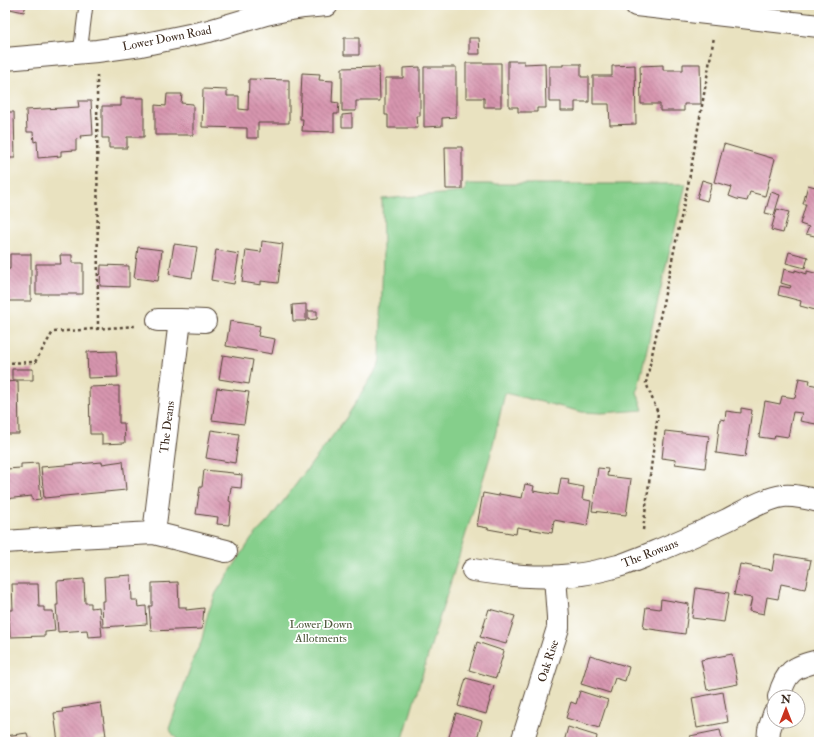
<svg xmlns="http://www.w3.org/2000/svg" width="824" height="747" viewBox="0 0 824 747" font-family="'IM FELL Double Pica',serif">
<style>
.green{fill:#85cf8b;stroke:#607c54}
.building{fill:url(#building-back-hatch)}
.lines{fill:none;stroke-linecap:round;stroke-linejoin:round}
.service-casing{stroke:#554636;stroke-width:15}
.minor-casing{stroke:#554636;stroke-width:24}
.path{stroke:#554636;stroke-width:2.5;stroke-dasharray:3 3;stroke-linecap:butt}
.service{stroke:#fff;stroke-width:13}
.minor{stroke:#fff;stroke-width:22}
.labels{text-anchor:middle;stroke-width:3.5;stroke-linejoin:round;paint-order:stroke}
.street-label{font-size:12px;fill:#3b2a1e;stroke:#fff}
.park-label{font-size:12px;fill:#515c3f;stroke:#fff}
</style>
<defs>
<pattern id="building-back-hatch" width="6" height="6" patternUnits="userSpaceOnUse"><rect width="6" height="6" fill="#d795af"/><path d="M-1 5l2 2M0 0l6 6M5-1l2 2" fill="none" stroke="#b07a8e"/></pattern>
</defs>
<rect width="100%" height="100%" fill="#fff"/>
<filter id="ink" filterUnits="userSpaceOnUse"><feTurbulence type="fractalNoise" baseFrequency=".025" numOctaves="2"/><feDisplacementMap in="SourceGraphic" scale="8" xChannelSelector="R" yChannelSelector="G"/><feConvolveMatrix kernelMatrix="1 2 1 2 8 2 1 2 1" color-interpolation-filters="sRGB"/></filter>
<filter id="wash" filterUnits="userSpaceOnUse"><feTurbulence type="fractalNoise" baseFrequency=".012" numOctaves="4" result="noise"/><feDisplacementMap in="SourceGraphic" scale="16" xChannelSelector="R" yChannelSelector="G"/><feGaussianBlur stdDeviation="0.9" result="paint"/><feColorMatrix in="noise" values="0 0 0 0 0 0 0 0 0 0 0 0 0 0 0 0 0 1.4 0 .05"/><feComposite in="paint" operator="in"/></filter>
<g filter="url(#wash)">
<rect width="100%" height="100%" fill="#e9e2c0"/>
<!-- green -->
<path class="green" d="M466,184H686L665,270L637,392L643,410L602,413L582,412L505,393L490,457L435,632L402,742H179L169,729L195,654L201,643L208,613L216,593L252,538L269,520L346,418L378,367L380,359L381,321L383,251L382,199L465,192Z"/>
<g id="blocks">
<!-- building -->
<path class="building" d="M5,5H26L24,12L5,8Z
M344,38H359V55H344Z
M469,38H479L480,54H469Z
M508,61H524V64L545,63L546,108H537V112H518V107H509V95H508Z
M466,63H501V107H484V98H466Z
M563,64H581V77H589V102H575V111H561V102H549V66H563Z
M683,64H700L701,104H684V111H660V104H641L640,66L663,65V70H683Z
M635,65L636,124L610,125L609,104H593V76H612V66Z
M379,67L380,101H356V111H342V68Z
M420,67V116H417L418,128H388V115H385V78H403V68Z
M424,67H456V117L442,118V126L424,127Z
M302,73L320,74L319,80L333,81L332,102L339,103L338,114H334V132L302,131L303,119H300Z
M249,79L289,80V123H258V138H247V128L202,127L203,89L227,90V96H239V109L248,110Z
M167,94H182L181,103L193,104V135H155V105L166,106Z
M121,98H144V137H127V148H109V138H102V106H121Z
M78,101H91L93,135L80,136L81,138L76,139V150L61,151V156L38,158L37,141L34,142L33,132H27L26,110L79,107Z
M5,112H14L15,158H5Z
M352,114V127H342V115Z
M724,144L775,159L765,196L750,192L747,201L737,199L729,196L732,187L714,182Z
M445,147H462V189H446Z
M818,159H819V175L815,174Z
M702,180L712,183L707,201L697,198Z
M808,185L819,188V237L806,234L809,227L800,224L806,204H803Z
M771,192L780,195L774,215L765,213Z
M777,209L789,212L783,233L771,230Z
M262,241L283,244L278,283L261,281V285L242,282L246,250L261,252Z
M174,244L197,247L192,278L169,274Z
M138,247L162,250L158,281L134,278Z
M216,250L239,254L234,284L211,280Z
M789,252L808,257L805,268L786,263Z
M10,254H31V301H5V269H10Z
M60,255H72V263H83V294H36V264H61Z
M101,265L129,266V287L100,286Z
M784,269L795,272V270L807,274V271L819,274V311L800,306L801,301L778,295L780,286L790,288L791,286L781,283Z
M306,304V321H293L292,305Z
M308,311H317V319L308,320Z
M230,321L260,326L258,336L275,339L272,354L226,346Z
M116,351L118,377L88,378L87,352Z
M223,355L253,360L249,384L219,379Z
M12,369H33V380H12Z
M799,378L810,380L809,384L819,386V417L818,416L816,424L800,421L802,413L793,412L788,437L775,435L774,439L759,437L765,401L780,404L782,396L795,398Z
M18,381L19,434H5V382Z
M119,386V423H124L125,443L102,444V434H90L89,387Z
M217,388L249,392L244,424L212,420Z
M741,408L752,410L745,457L716,453L720,419L725,420L726,411L741,413Z
M211,430L239,434L235,463L206,458Z
M665,431L709,436L705,468L675,464L676,460L662,458Z
M123,461L126,490L44,498L41,467L102,462V464Z
M38,463L41,499L32,500V496L5,499V466H6V469L21,468V464Z
M598,468L608,469L607,476L631,479L626,515L592,511Z
M204,470L233,473V474L242,475L241,488L231,487L229,501L231,502L229,525L217,524L218,517L196,514L200,487H202Z
M561,478L569,479L568,484L584,487L582,499L591,501L587,526L554,520L552,533L517,527L516,534L488,529V528L477,526L483,493L499,496V494L522,498L525,484L534,486L533,491L558,495Z
M775,554L811,560L805,589L781,584L778,599L767,597L764,614L749,611L752,598L734,595L740,564L772,570Z
M131,575L132,600H137L138,607L146,606L147,624L103,627L102,601H105L104,577Z
M84,579L85,603H91V608L99,607L102,636L88,637L87,630L58,632L56,605H58L57,581Z
M178,582L179,607H186V610L204,608L202,629L151,631L149,606H152V583Z
M12,584H38L39,607H44V611H53L55,631L45,632V636L10,637L9,610H13Z
M696,588L729,593L724,622L692,618Z
M661,599L689,604L685,634L643,628L646,607L660,609Z
M489,609L515,616L506,644L480,637Z
M477,642L504,651L496,678L469,670Z
M732,654L738,684L707,690L701,660Z
M590,655L629,667L625,681L615,678L610,693L581,684Z
M466,678L494,686L486,714L458,706Z
M580,691L608,700L599,728L566,718L571,702L576,704Z
M723,692L728,722L697,728L692,698Z
M101,703L106,736L94,737L95,742H58L54,713L63,712L62,709Z
M456,713L482,721L476,742H454L448,740Z
M568,727L597,736L596,742H564Z
M720,730L723,742H691L690,736Z
M27,733L29,742H5V736Z"/>
</g>
</g>
<g filter="url(#ink)">
<use href="#blocks" fill-opacity="0" stroke="#554636" stroke-width="1"/>
<g class="lines">
<!-- service casing -->
<g class="service-casing">
<path id="service" d="M80,53L86,5"/>
</g>
<!-- minor casing -->
<g class="minor-casing">
<path id="minor" d="M636,5L819,26
M5,59L97,51L141,45L209,31L266,14L285,10L304,7L327,5
M158,320H180
M154,533L226,551
M5,542L77,537L154,533L180,320L205,321
M473,570C506,575 540,579 573,575C588,574 603,570 618,566C635,561 652,553 669,546C688,538 708,529 727,520C743,512 766,498 783,496C795,495 807,498 819,501
M779,697C786,671 793,667 819,661
M522,742L558,628V617L555,577
M768,742L769,730L774,714"/>
</g>
<!-- path -->
<path class="path" d="M97,75L98,329
M5,363L35,362L53,332L136,326
M643,530L658,413L646,383L689,180L714,37"/>
<!-- service -->
<use href="#service" class="service"/>
<!-- minor -->
<use href="#minor" class="minor"/>
</g>
</g>
<g class="labels">
<!-- street labels -->
<g class="street-label">
<text transform="translate(167 38) rotate(-11)" y="4">Lower Down Road</text>
<text transform="translate(167 427) rotate(-83)" y="4">The Deans</text>
<text transform="translate(650 553) rotate(-21)" y="4">The Rowans</text>
<text transform="translate(548 661) rotate(-72)" y="4">Oak Rise</text>
</g>
<!-- park labels -->
<g class="park-label">
<text x="321" y="628">Lower Down<tspan x="321" dy="14">Allotments</tspan></text>
</g>
</g>
<!-- margin -->
<rect width="824" height="747" fill="none" stroke="#fff" stroke-width="20"/>
<!-- north arrow -->
<g transform="translate(786 709)"><circle r="19" fill="#ffffff" stroke="#b1aaa5"/>
<path d="M0-3L7 15L0 10L-7 15Z" fill="#c8321e"/>
<text y="-6" font-size="11" font-weight="bold" text-anchor="middle" fill="#3b2a1e">N</text>
</g>
</svg>
